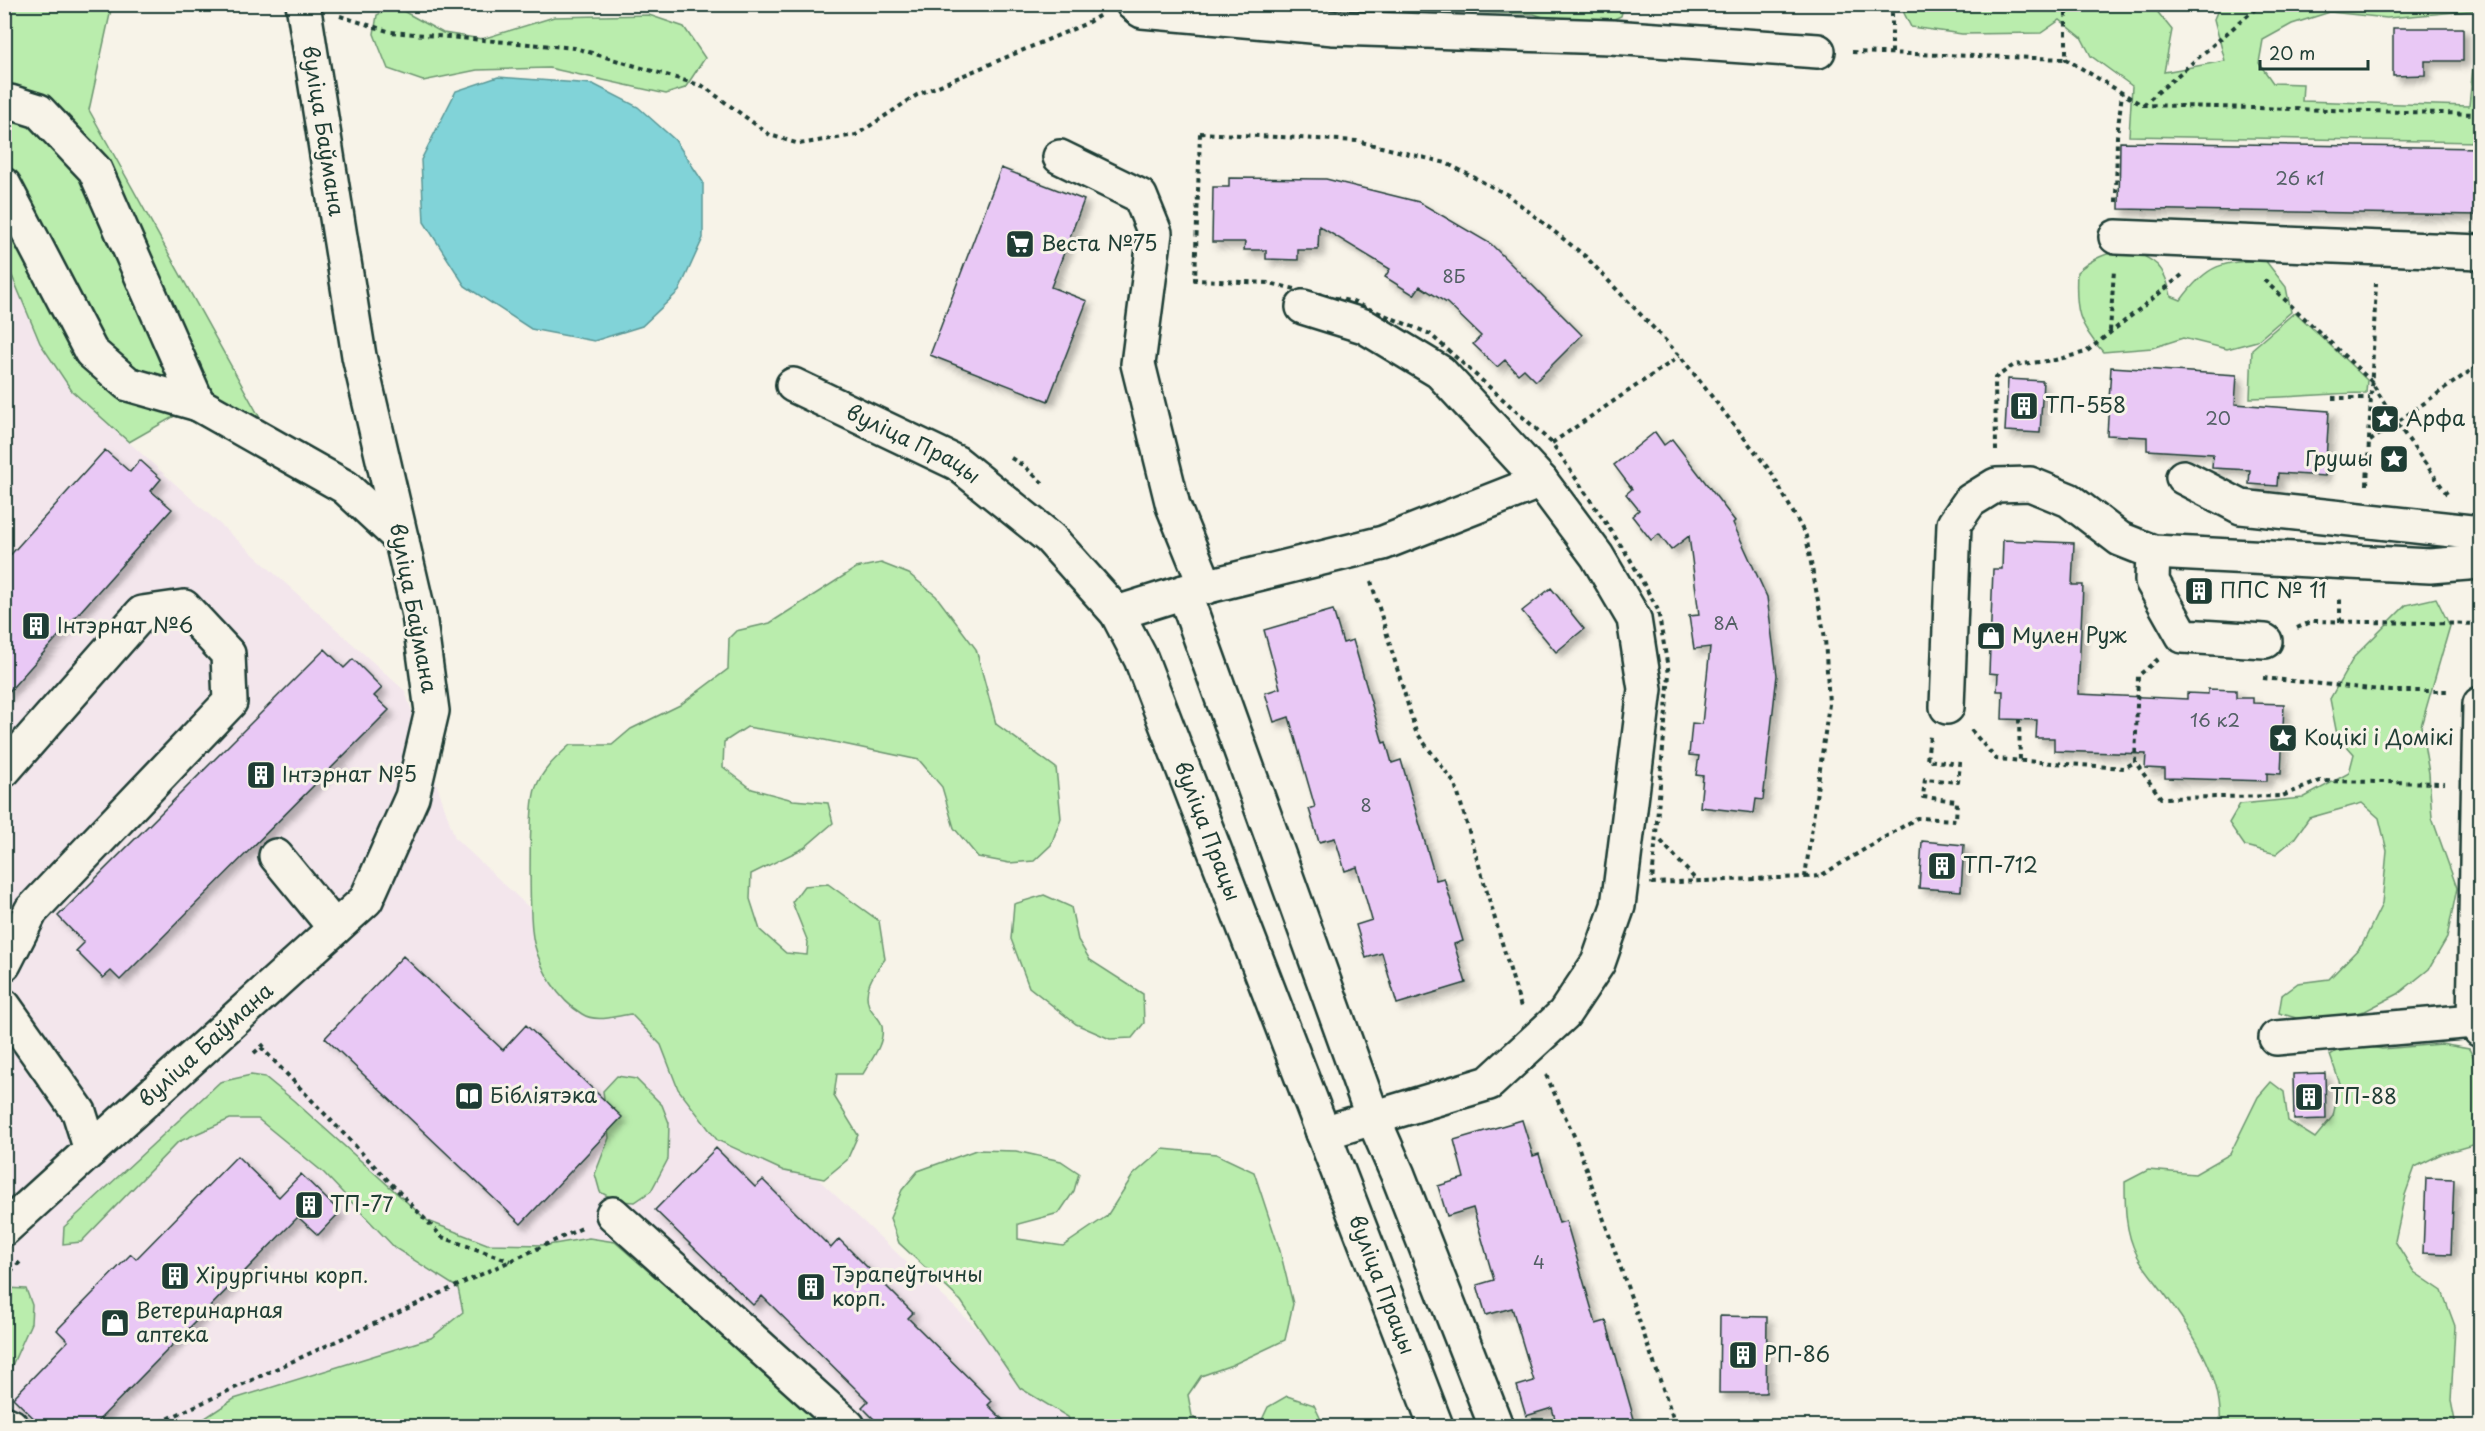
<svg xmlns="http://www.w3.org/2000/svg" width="2485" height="1431" viewBox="0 0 2485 1431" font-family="'Playpen Sans',sans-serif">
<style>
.built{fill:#f3e6ec}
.green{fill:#baedad;stroke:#6c9570;stroke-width:1.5}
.water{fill:#81d3d8;stroke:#5a9796;stroke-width:1.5}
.building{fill:#e9c8f5;stroke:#1f3d34;stroke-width:1.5;filter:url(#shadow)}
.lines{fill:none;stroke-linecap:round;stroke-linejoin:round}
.minor-casing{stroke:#1f3d34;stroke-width:38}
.path{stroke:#1f3d34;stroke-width:4;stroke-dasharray:4.5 4.5;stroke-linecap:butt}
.minor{stroke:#f7f3e8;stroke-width:33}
.labels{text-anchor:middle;stroke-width:6;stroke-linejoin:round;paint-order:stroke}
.number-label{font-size:18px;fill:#526064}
.street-label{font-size:21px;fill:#1f3d34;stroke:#f7f3e8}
.poi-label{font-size:21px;fill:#1f3d34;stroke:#f7f3e8;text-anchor:start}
</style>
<defs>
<filter id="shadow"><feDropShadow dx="5.5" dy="5.5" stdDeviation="3" flood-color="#0004"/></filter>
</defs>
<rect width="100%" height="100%" fill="#f7f3e8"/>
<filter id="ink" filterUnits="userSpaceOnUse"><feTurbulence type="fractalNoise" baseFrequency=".0167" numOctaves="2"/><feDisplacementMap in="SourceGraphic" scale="12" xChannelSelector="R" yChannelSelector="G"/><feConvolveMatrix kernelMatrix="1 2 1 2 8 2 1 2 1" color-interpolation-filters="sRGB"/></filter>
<g filter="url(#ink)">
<!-- built -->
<path class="built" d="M4,259L40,343L72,391L405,691L455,838L1081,1426H5Z"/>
<!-- green -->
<path class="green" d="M5,5H112L89,110L260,418L239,446L178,414L129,442L72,391L40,343L5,259L4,76L10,72L5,69Z
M1411,5H1624L1621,16L1586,31L1534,14L1438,11Z
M1905,5H2152L2172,30L2164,72L2225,61L2214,19L2220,5H2480V10L2387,18L2330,12L2292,24L2263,40L2259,63L2273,83L2303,84L2302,101L2469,106L2473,67L2480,68V142L2129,136L2132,86L2091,56L2081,37L2060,20L2041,33L1962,34L1911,27L1904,13Z
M394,6L443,33L482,39L554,17L649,15L684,27L705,58L685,88L666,94L549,68L477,70L423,81L388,69L374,34L377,15Z
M2127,249C2156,261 2164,264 2171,296L2181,300C2208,263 2222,262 2265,260L2286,287L2291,312L2257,341L2227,349L2183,338L2152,348L2103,352C2078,324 2075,310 2077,272C2092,258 2107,253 2127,249Z
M2295,312L2367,380L2366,393C2327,393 2289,398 2250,398L2252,349Z
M881,563L909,574L936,596L976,649L996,724L1056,768L1061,818L1051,845L1034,861L1009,863L978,857L954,828L942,787L919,760L815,738L747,727L724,742L723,767L752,789L793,800L828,803L833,823L804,848L751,874L750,899L760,930L786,953L807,955L808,942L792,902L804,886L828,884L879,921L885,959C875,973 862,988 869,1006C872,1013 881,1019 882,1026C885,1044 871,1060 863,1074H837L834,1096L858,1135L847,1160L824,1179L784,1171L717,1140L678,1089L661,1045L631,1014C615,1016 596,1023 582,1014C557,999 541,970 534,943C529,923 528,804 536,787C543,769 556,758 570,745H612L631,729L680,705L728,669L729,638L736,631L770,623L856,568Z
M2436,598L2450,626L2421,726L2429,773L2432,818L2457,888L2447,938L2429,969L2398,994L2365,1011L2331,1019L2296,1018L2279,1013L2282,995L2298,983L2329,979L2362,945L2382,904L2387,851L2379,818L2362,803L2309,818L2294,839L2276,854L2245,846L2229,823L2240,804L2303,798L2349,773L2354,754L2337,735L2330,699L2354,657L2406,605Z
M1044,895L1071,907L1078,940L1090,960L1143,994L1144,1023L1132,1038L1110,1039L1076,1024L1029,987L1011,939L1014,904Z
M2349,1043L2382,1049L2441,1044L2469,1049L2480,1069V1126L2473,1145L2441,1154L2415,1167L2405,1195L2395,1241L2414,1272L2442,1291L2455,1326L2451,1401L2456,1426H2220C2224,1376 2190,1328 2161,1289C2153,1278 2143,1267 2137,1255C2125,1232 2125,1207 2125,1182L2148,1170L2195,1174L2230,1154L2258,1097L2271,1082L2284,1092L2288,1121L2315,1138L2333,1116L2340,1084L2330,1055Z
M251,1075L265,1077L293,1100L428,1221L487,1244L548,1245L589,1238L615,1242L826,1426H193L234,1399L431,1338L463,1312L458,1288L395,1248L324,1173L258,1119H230L178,1142L81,1242L63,1244L64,1227L220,1082Z
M617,1076L636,1079L662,1105L669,1123L668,1159L651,1191L635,1202L617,1201L600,1192L595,1174L609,1138L603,1091Z
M1163,1149L1216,1154L1254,1172L1280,1251L1293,1304L1285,1340L1232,1365L1201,1376L1188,1395L1192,1416L1204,1426H1072L1068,1417L1020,1388L961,1301L899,1243L890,1218L902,1190L918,1171L976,1150L1016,1151L1061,1161L1079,1173L1074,1191L1059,1213L1018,1224V1239L1063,1246L1107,1216L1133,1175Z
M7,1288L26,1289L32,1305L31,1323L5,1381L4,1289Z
M1287,1396L1314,1405L1324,1426H1259L1268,1407Z"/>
<!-- water -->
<path class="water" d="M498,77L593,84L638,107L675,140L703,182V238L679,291L642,326L594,341L531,329L465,286L424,222L421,160L456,91Z"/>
<!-- building -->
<path class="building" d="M2393,28H2463V61H2425V75L2393,76Z
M2120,142L2481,148V215L2119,209Z
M1001,168L1084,200L1051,287L1087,301L1048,401L930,355Z
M1229,178L1326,179L1419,202L1491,244L1582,335L1536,381L1524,369L1518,374L1505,360L1497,367L1473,344L1481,336L1447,303L1420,286L1414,295L1385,277L1390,269L1319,226L1318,250H1298V260L1266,259V250H1244L1245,242H1212L1213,187H1229Z
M2111,367L2237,375L2235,404L2329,411L2325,476L2278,473L2277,486L2249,484L2250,470L2212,468L2213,454L2147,450V437L2107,435Z
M2008,379L2043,381L2040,433L2005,431Z
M1655,432L1664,445L1672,439L1735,521L1733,523L1767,597L1777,675L1763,800L1756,799L1754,813L1700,807L1703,776L1696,775L1699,756L1689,755L1692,723L1702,724L1710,647L1694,649L1689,616L1699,615L1689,536L1671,550L1659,534L1651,540L1632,516L1639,510L1626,494L1632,489L1614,465Z
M105,450L130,472L140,460L161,479L151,491L172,509L4,697V562Z
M2003,540L2074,543L2072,585H2083L2078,694L2187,699V693L2208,694V689L2236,690V698H2253V703L2284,704L2281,774L2267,773V781L2165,778V769L2145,768L2146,754L2054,751V738H2036L2037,720L2002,719L2003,691H1997L1998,674L1989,673L1993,569H2002Z
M1551,588L1584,629L1556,652L1522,611Z
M1333,610L1343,643L1353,640L1383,743L1386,742L1392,763L1401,760L1436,880L1444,878L1463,941L1454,944L1466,983L1397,1004L1382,953L1366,958L1356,925L1372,920L1357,867L1345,871L1335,838L1319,842L1309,809L1315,807L1289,717L1274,722L1265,693L1280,688L1264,630Z
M325,649L344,668L353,659L382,688L374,696L389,710L120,980L111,971L103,978L76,951L84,943L58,916Z
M1922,841L1964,845L1961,891L1919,888Z
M403,956L503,1050L526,1025L622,1117L521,1224L325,1038Z
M2325,1073L2326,1119L2294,1120L2293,1074Z
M1522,1120L1533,1156L1539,1154L1559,1223L1566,1221L1596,1324L1606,1321L1636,1426H1557L1552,1408L1526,1416L1517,1386L1534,1381L1512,1308L1486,1315L1477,1285L1494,1280L1473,1208L1447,1216L1438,1186L1464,1178L1454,1140Z
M716,1148L755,1187L763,1180L831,1248L839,1239L913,1313L908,1318L992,1401L988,1405L1009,1426H881L862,1407L868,1401L762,1296L753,1305L655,1210Z
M237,1156L279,1197L301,1174L340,1212L318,1235L298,1217L93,1426H42L13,1398L68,1341L57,1330L131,1254L136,1259Z
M2426,1178L2454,1179L2451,1254L2423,1253Z
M1720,1316L1767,1317L1766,1393H1719Z"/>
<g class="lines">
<!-- minor casing -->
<g class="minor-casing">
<g id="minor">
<path d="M1133,4L1142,11L1334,28L1611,37L1818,51"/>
<path d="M4,105L10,102L39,111L95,170L198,404"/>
<path d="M1060,157L1140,196L1155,233L1138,364L1173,506L1206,587"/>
<path d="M4,185L91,352L128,384L198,404L345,487L402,540"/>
<path d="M2116,237L2480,252"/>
<path d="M1303,307L1364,326L1440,372L1541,481L1597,556L1634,619L1645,689L1618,906L1598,963L1564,1014L1489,1083L1323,1133"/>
<path id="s1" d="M793,385L957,463L1050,538L1117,613L1141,659L1436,1426"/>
<path d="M2183,477L2241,507L2480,533"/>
<path d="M2153,552L2152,581L2183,636L2265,641"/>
<path d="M1184,592L1373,1118L1398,1175L1496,1426"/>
<path d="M1117,613L1184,592L1383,543L1541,481"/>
<path d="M2480,704L2474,1021L2480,1030"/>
<path d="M1947,707L1954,524L1970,501L1996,485L2030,484L2069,500L2120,539L2153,552L2430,566L2480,562"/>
<path d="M4,770L142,613L184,607L228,654L230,702L31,911L4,964"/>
<path d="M276,856L335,928"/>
<path d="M4,1006L79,1112L91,1150"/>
<path d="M2276,1038L2474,1021"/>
<path d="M613,1214L848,1426"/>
<path id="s2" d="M4,1229L366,900L412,797L432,711L419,615L359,356L303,4"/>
<path d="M4,1423L11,1426"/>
</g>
</g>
<!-- path -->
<path class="path" d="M2066,4V59L2142,105L2480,114
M340,16L391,32L575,48L703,86L770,135L799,144L856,135L917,95L1085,24L1102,14
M1852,52L2066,59
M1892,53V4
M2143,105L2261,4
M1200,133L1357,141L1446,163L1508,195L1585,256L1680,356L1771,472L1806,536L1825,638L1829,704L1805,877L1652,883L1669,674L1658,610L1630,559L1552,443L1430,334L1353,302L1269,283L1195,280Z
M2116,202L2117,136L2122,93
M2264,280L2371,381L2396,422L2447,494
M2110,331L2114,270
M2332,398H2370
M2370,441L2480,364
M1552,443L1680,356
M1996,451L1995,378L2014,365L2055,360L2086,352L2182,275
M1011,458L1024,466L1045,485
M2367,485L2376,283
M1371,581L1416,732L1455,784L1521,1007
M2340,622V595
M2297,628L2313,621L2480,624
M2158,659L2138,676L2135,762L2161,798L2282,796L2320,781L2445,783
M2263,678L2391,691H2450
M2019,719L2020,761
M1971,730L1996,759L2124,768L2135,762
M1661,841L1696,880
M1805,877L1820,876L1917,818L1956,820L1957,801L1923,797L1925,779L1958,782L1960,764L1927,760L1930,736
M261,1047L442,1237L510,1261
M254,1053L267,1042
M1546,1075L1576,1140L1676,1426
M4,1278L21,1261
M152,1426L582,1228"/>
<!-- minor -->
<use href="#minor" class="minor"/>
</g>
</g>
<!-- icons -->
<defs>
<g id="supermarket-square" transform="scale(1.5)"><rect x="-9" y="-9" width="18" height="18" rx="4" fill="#1f3d34" stroke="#f7f3e8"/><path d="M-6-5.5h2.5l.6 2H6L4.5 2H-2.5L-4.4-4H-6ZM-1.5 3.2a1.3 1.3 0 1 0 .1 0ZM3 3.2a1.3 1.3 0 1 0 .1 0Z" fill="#fff"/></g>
<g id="building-square" transform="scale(1.5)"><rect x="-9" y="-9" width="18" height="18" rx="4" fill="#1f3d34" stroke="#f7f3e8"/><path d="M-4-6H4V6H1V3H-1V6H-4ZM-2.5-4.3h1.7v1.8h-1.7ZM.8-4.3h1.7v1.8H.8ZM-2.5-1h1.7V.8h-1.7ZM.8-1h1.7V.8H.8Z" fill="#fff"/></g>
<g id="sight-square" transform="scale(1.5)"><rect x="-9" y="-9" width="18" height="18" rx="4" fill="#1f3d34" stroke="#f7f3e8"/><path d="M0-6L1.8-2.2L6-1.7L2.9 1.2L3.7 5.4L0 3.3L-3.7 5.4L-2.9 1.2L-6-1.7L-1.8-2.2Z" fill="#fff"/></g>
<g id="shop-square" transform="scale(1.5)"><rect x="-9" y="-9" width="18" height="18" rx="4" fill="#1f3d34" stroke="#f7f3e8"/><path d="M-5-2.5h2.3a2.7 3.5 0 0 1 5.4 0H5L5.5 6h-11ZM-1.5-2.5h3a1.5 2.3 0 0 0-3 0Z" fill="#fff"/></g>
<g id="library-square" transform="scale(1.5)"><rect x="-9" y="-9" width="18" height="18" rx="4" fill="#1f3d34" stroke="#f7f3e8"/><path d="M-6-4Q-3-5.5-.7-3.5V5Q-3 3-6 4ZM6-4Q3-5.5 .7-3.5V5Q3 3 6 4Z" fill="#fff"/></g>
</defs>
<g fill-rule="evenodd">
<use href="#supermarket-square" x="1020" y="244"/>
<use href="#building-square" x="2024" y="406"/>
<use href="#sight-square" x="2385" y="419"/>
<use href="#sight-square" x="2394" y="459"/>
<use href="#building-square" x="2199" y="591"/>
<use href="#building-square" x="36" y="626"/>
<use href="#shop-square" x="1991" y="636"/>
<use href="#sight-square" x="2283" y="738"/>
<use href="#building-square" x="261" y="775"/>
<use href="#building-square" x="1942" y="866"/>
<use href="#library-square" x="469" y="1096"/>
<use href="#building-square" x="2309" y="1097"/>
<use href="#building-square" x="309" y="1205"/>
<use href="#building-square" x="175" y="1276"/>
<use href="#building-square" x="811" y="1287"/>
<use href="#shop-square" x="115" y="1323"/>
<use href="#building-square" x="1743" y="1355"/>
</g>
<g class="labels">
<!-- number labels -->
<g class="number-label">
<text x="2300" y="185">26 к1</text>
<text x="1454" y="283">8Б</text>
<text x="2218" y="425">20</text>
<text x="1726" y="630">8А</text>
<text x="2215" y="727">16 к2</text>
<text x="1366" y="812">8</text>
<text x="1539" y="1269">4</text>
</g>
<!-- street labels -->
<g class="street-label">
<text transform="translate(323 131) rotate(81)" y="7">вуліца Баўмана</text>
<text dy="7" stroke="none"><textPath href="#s1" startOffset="134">вуліца Працы</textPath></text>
<text transform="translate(413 608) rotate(79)" y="7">вуліца Баўмана</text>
<text dy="7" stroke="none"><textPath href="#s1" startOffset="638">вуліца Працы</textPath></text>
<text dy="7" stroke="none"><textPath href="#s2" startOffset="273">вуліца Баўмана</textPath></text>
<text dy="7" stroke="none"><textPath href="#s1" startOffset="1124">вуліца Працы</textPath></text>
</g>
<!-- poi labels -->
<g class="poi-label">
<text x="1041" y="251">Веста №75</text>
<text x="2045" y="413">ТП-558</text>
<text x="2406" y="426">Арфа</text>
<text x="2373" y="466" text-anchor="end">Грушы</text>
<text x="2220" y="598">ППС № 11</text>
<text x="57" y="633">Інтэрнат №6</text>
<text x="2012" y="643">Мулен Руж</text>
<text x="2304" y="745">Коцікі і Домікі</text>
<text x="282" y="782">Інтэрнат №5</text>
<text x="1963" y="873">ТП-712</text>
<text x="490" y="1103">Бібліятэка</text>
<text x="2330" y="1104">ТП-88</text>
<text x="330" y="1212">ТП-77</text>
<text x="832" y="1282">Тэрапеўтычны<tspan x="832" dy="24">корп.</tspan></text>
<text x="196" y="1283">Хірургічны корп.</text>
<text x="136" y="1318">Ветеринарная<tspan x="136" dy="24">аптека</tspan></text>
<text x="1764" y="1362">РП-86</text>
</g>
</g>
<!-- margin -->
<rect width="2485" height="1431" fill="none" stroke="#f7f3e8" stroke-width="24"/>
<rect x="12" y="12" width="2461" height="1407" fill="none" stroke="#1f3d34" stroke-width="2" filter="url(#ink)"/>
<!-- scale -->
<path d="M2260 60v9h108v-9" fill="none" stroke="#1f3d34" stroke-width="3"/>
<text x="2269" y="60" font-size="18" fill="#1f3d34" stroke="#f7f3e8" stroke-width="4.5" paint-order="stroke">20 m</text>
</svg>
